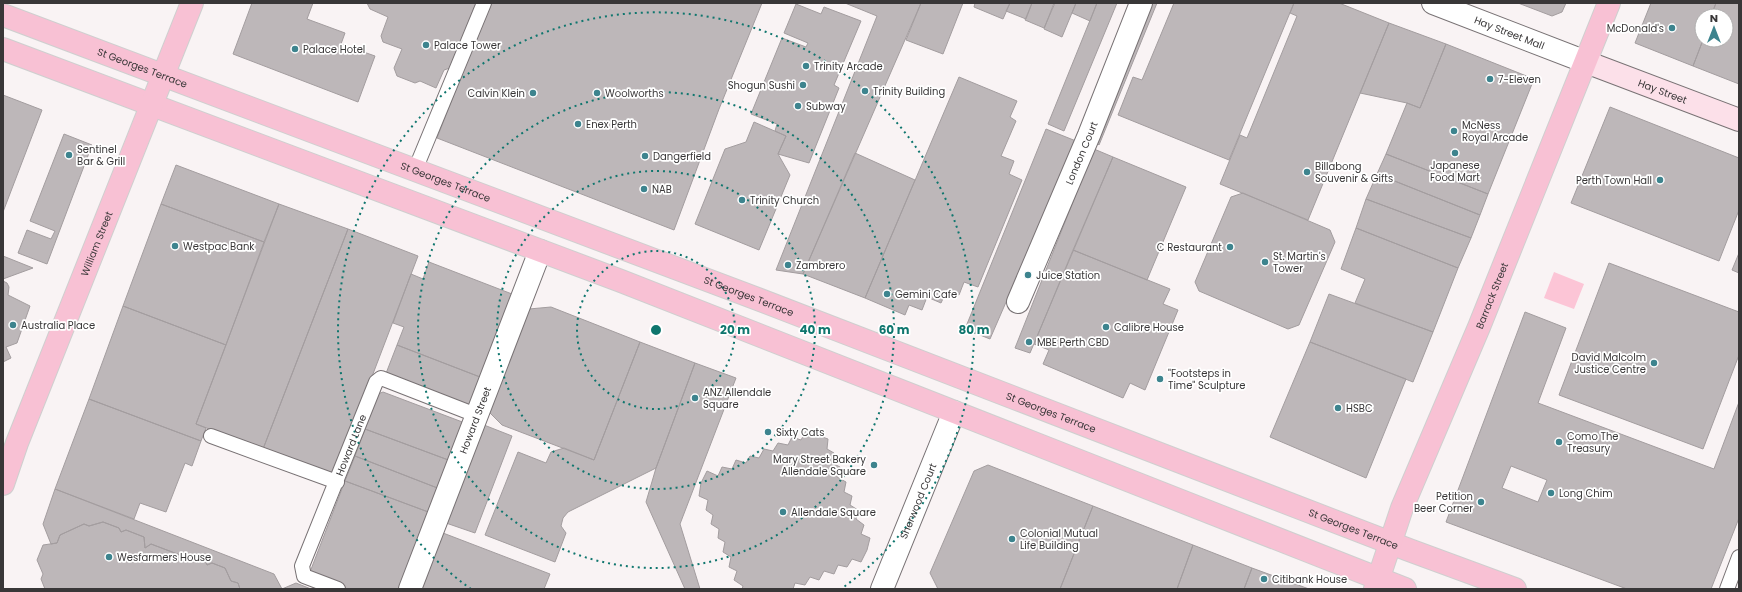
<svg xmlns="http://www.w3.org/2000/svg" width="1742" height="592" viewBox="0 0 1742 592" font-family="Poppins,sans-serif">
<style>
.green{fill:#fcc5d6}
.building{fill:#bdb7b9;stroke:#a39d9f;fill-rule:evenodd}
.lines{fill:none;stroke-linecap:round;stroke-linejoin:round}
.lane-casing{stroke:#787274;stroke-width:16}
.street-casing{stroke:#787274;stroke-width:24}
.secondary-casing{stroke:#787274;stroke-width:24}
.primary-casing{stroke:#cfcfcf;stroke-width:24}
.lane{stroke:#fff;stroke-width:14}
.street{stroke:#fff;stroke-width:22}
.secondary{stroke:#fce0e9;stroke-width:22}
.primary{stroke:#f8c1d4;stroke-width:22}
.ring{fill:none;stroke:#0f766e;stroke-width:2;stroke-dasharray:2 4}
.poi-dot{fill:#3d848e;stroke:#fff;stroke-width:1.5}
.labels{text-anchor:middle;stroke-width:3.5;stroke-linejoin:round;paint-order:stroke}
.poi-label{font-size:10px;fill:#393738;stroke:#fff;text-anchor:start}
.street-label{font-size:10px;fill:#393738;stroke:#fff}
.centre{fill:#0f766e;stroke:#fff;stroke-width:2}
.ring-label{font-size:12px;text-anchor:middle;font-weight:bold;fill:#0f766e;stroke:#fff;stroke-width:3.5;stroke-linejoin:round;paint-order:stroke}
</style>
<rect width="100%" height="100%" fill="#f9f3f4"/>
<!-- green -->
<path class="green" d="M1554,272L1584,284L1574,309L1544,298Z"/>
<!-- building -->
<path class="building" d="M252,3H313L307,19L345,33L341,44L375,56L358,102L233,54Z
M367,3H476L450,68L444,70L436,88L420,81L415,83L397,76L394,68L402,49L383,42L381,36L388,17L370,9Z
M490,3H762L719,109L674,230L437,138Z
M845,3H921L803,274L776,270L877,16Z
M921,3H963L943,54L906,40Z
M975,3H1010L1003,19L974,7Z
M1010,3H1032L1026,19L1006,11Z
M1032,3H1055L1044,28L1025,20Z
M1054,3H1076L1062,37L1044,29Z
M1076,3H1097L1090,21L1072,13Z
M1097,3H1117L1064,131L1048,124Z
M1141,3H1157L1099,145L1089,135Z
M1174,3H1294L1229,160L1118,115L1133,77L1142,80Z
M1294,3H1339L1389,23L1308,220L1220,184L1240,135L1247,138L1297,16L1290,13Z
M1518,3H1566L1562,12L1552,16Z
M1651,3H1716L1711,16H1702L1703,40L1693,66L1635,43Z
M1716,3H1739V84L1693,66L1703,40H1726V16H1711Z
M796,4L821,14L824,7L861,21L834,85L839,88L809,163L778,154L786,136L775,131L777,124L751,114L782,38L806,47L808,43L784,33Z
M1389,23L1446,44L1420,108L1407,103L1360,93Z
M1446,44L1534,79L1488,194L1386,154L1407,103L1420,108Z
M959,77L1017,101L1010,117L1016,121L1001,156L1014,161L1009,174L1022,180L978,287L964,282L959,295L947,290L941,303L927,297L922,310L909,305L905,315L865,298Z
M3,95L42,110L3,212Z
M1610,107L1739,158V210L1719,261L1571,203Z
M754,122L786,136L778,154L790,175L759,250L695,224L725,149L746,142Z
M1046,129L1076,141L990,339L965,329Z
M64,134L92,145L47,264L18,253L27,230L51,239L55,231L30,221Z
M1094,149L1113,157L1030,353L1015,348Z
M855,153L915,180L865,298L803,274Z
M1386,154L1488,194L1480,215L1377,174Z
M1113,157L1186,187L1147,280L1073,250Z
M176,165L279,204L264,242L161,204Z
M1377,174L1480,215L1471,238L1366,199Z
M1243,193L1330,230L1335,242L1299,325L1288,329L1199,291L1195,282L1231,197Z
M1366,199L1471,238L1458,268L1356,228Z
M161,204L264,242L226,345L123,306Z
M279,204L348,229L263,449L196,424Z
M1356,228L1458,268L1433,332L1355,303L1365,279L1341,269Z
M348,229L418,256L334,476L263,449Z
M1073,250L1170,289L1163,304L1178,310L1145,390L1130,383L1123,398L1043,364L1049,350L1034,344Z
M1739,253V273L1732,270Z
M3,256L33,268L3,279Z
M429,262L512,294L480,377L397,345L404,327L393,323L411,274L423,279Z
M1609,263L1739,312V355L1703,449L1559,395Z
M3,281L7,283L9,287L8,295L30,306L17,343L6,347L11,358L3,362Z
M1329,294L1433,332L1413,382L1310,342Z
M123,306L226,345L196,424L206,428L201,441L89,399Z
M551,307L640,342L594,460L502,425L489,412L529,309Z
M1525,312L1566,328L1538,403L1714,469L1739,402V518L1711,589H1627L1446,522ZM1511,466L1547,480L1538,502L1502,488Z
M640,342L695,363L656,468L568,512L563,518L561,526L566,533L555,562L485,535L518,452L546,463L551,452L564,448L594,460Z
M1310,342L1406,379L1366,478L1270,437Z
M397,345L480,377L469,408L385,376Z
M695,363L736,378L680,524L700,589H685L646,502L656,468Z
M383,392L465,423L451,461L365,429L378,394Z
M89,399L201,441L192,466L185,463L166,512L140,503L134,519L55,489Z
M484,425L512,436L475,533L446,523Z
M365,429L451,461L440,489L355,456Z
M806,431L828,439L827,449L834,453L832,463L840,467L837,477L846,482L844,492L852,496L850,505L858,510L856,519L864,525L861,534L870,538L867,550L861,562L852,559L847,567L838,565L834,574L824,571L819,580L810,577L805,585L795,583L793,589H742L743,586L734,580L737,571L729,567L731,557L723,552L725,542L718,538L719,529L711,524L713,515L706,510L708,500L699,496L701,483L707,471L718,476L722,467L732,469L736,460L746,463L750,456L759,458L764,449L773,451L778,443L788,445L792,437L801,440Z
M355,456L440,489L431,513L345,481Z
M988,465L1093,506L1060,589H938L930,573L974,471Z
M345,481L431,513L402,589H345L310,572Z
M55,489L274,574L282,589H240L238,583L231,581L225,568L212,563L207,565L205,560L190,555L182,562L180,555L151,544L145,548L144,537L126,530L121,532L119,528L103,522L89,526L84,524L60,535L57,543L51,544L43,524Z
M1093,506L1193,545L1177,589H1060Z
M103,522L119,528L121,532L126,530L144,537L145,548L151,544L180,555L182,562L190,555L205,560L207,565L212,563L225,568L231,581L238,583L240,589H45L41,579L43,574L37,560L43,545L57,543L60,535L84,524L89,526Z
M443,533L550,574L544,589H422Z
M1193,545L1252,568L1244,589H1177Z
M1252,568L1309,589H1244Z
M296,583L311,589H282Z"/>
<g class="lines">
<!-- lane casing -->
<g class="lane-casing">
<g id="lane">
<path d="M415,170L484,3"/>
<path d="M211,436L337,482"/>
<path id="s1" d="M338,589L304,576L302,566L376,382L381,378L476,415"/>
<path d="M1727,589L1739,557"/>
</g>
</g>
<!-- street casing -->
<g class="street-casing">
<g id="street">
<path id="s2" d="M1433,3L1586,62"/>
<path id="s3" d="M1018,302L1089,135L1141,3"/>
<path id="s4" d="M410,589L540,251"/>
<path id="s5" d="M882,589L954,412"/>
</g>
</g>
<!-- secondary casing -->
<g class="secondary-casing">
<g id="secondary">
<path id="s6" d="M1586,62L1739,120"/>
</g>
</g>
<!-- primary casing -->
<g class="primary-casing">
<g id="primary">
<path id="s7" d="M3,15L755,298L1409,550L1515,589"/>
<path d="M3,49L621,281L1405,589"/>
<path id="s8" d="M3,484L17,443L192,3"/>
<path id="s9" d="M1375,589L1402,508L1479,327L1609,3"/>
</g>
</g>
<!-- lane -->
<use href="#lane" class="lane"/>
<!-- street -->
<use href="#street" class="street"/>
<!-- secondary -->
<use href="#secondary" class="secondary"/>
<!-- primary -->
<use href="#primary" class="primary"/>
</g>
<!-- distance rings -->
<g class="ring">
<circle cx="656" cy="330" r="79"/>
<circle cx="656" cy="330" r="159"/>
<circle cx="656" cy="330" r="238"/>
<path d="M471 589A318 318 0 1 1 841 589"/>
</g>
<!-- markers -->
<g class="poi-dot">
<circle cx="1672" cy="28" r="4"/>
<circle cx="426" cy="45" r="4"/>
<circle cx="295" cy="49" r="4"/>
<circle cx="806" cy="66" r="4"/>
<circle cx="1490" cy="79" r="4"/>
<circle cx="803" cy="85" r="4"/>
<circle cx="865" cy="91" r="4"/>
<circle cx="533" cy="93" r="4"/>
<circle cx="597" cy="93" r="4"/>
<circle cx="798" cy="106" r="4"/>
<circle cx="578" cy="124" r="4"/>
<circle cx="1454" cy="131" r="4"/>
<circle cx="1455" cy="153" r="4"/>
<circle cx="69" cy="155" r="4"/>
<circle cx="645" cy="156" r="4"/>
<circle cx="1307" cy="172" r="4"/>
<circle cx="1660" cy="180" r="4"/>
<circle cx="644" cy="189" r="4"/>
<circle cx="742" cy="200" r="4"/>
<circle cx="175" cy="246" r="4"/>
<circle cx="1230" cy="247" r="4"/>
<circle cx="1265" cy="262" r="4"/>
<circle cx="788" cy="265" r="4"/>
<circle cx="1028" cy="275" r="4"/>
<circle cx="887" cy="294" r="4"/>
<circle cx="13" cy="325" r="4"/>
<circle cx="1106" cy="327" r="4"/>
<circle cx="1029" cy="342" r="4"/>
<circle cx="1654" cy="363" r="4"/>
<circle cx="1160" cy="379" r="4"/>
<circle cx="695" cy="398" r="4"/>
<circle cx="1338" cy="408" r="4"/>
<circle cx="768" cy="432" r="4"/>
<circle cx="1559" cy="442" r="4"/>
<circle cx="874" cy="465" r="4"/>
<circle cx="1551" cy="493" r="4"/>
<circle cx="1481" cy="502" r="4"/>
<circle cx="783" cy="512" r="4"/>
<circle cx="1012" cy="539" r="4"/>
<circle cx="109" cy="557" r="4"/>
<circle cx="1264" cy="579" r="4"/>
</g>
<g class="labels">
<!-- poi labels -->
<g class="poi-label">
<text x="1664" y="32" text-anchor="end">McDonald's</text>
<text x="434" y="49">Palace Tower</text>
<text x="303" y="53">Palace Hotel</text>
<text x="814" y="70">Trinity Arcade</text>
<text x="1498" y="83">7-Eleven</text>
<text x="795" y="89" text-anchor="end">Shogun Sushi</text>
<text x="873" y="95">Trinity Building</text>
<text x="525" y="97" text-anchor="end">Calvin Klein</text>
<text x="605" y="97">Woolworths</text>
<text x="806" y="110">Subway</text>
<text x="586" y="128">Enex Perth</text>
<text x="1462" y="129">McNess<tspan x="1462" dy="12">Royal Arcade</tspan></text>
<text x="77" y="153">Sentinel<tspan x="77" dy="12">Bar &amp; Grill</tspan></text>
<text x="653" y="160">Dangerfield</text>
<text x="1455" y="169" text-anchor="middle">Japanese<tspan x="1455" dy="12">Food Mart</tspan></text>
<text x="1315" y="170">Billabong<tspan x="1315" dy="12">Souvenir &amp; Gifts</tspan></text>
<text x="1652" y="184" text-anchor="end">Perth Town Hall</text>
<text x="652" y="193">NAB</text>
<text x="750" y="204">Trinity Church</text>
<text x="183" y="250">Westpac Bank</text>
<text x="1222" y="251" text-anchor="end">C Restaurant</text>
<text x="1273" y="260">St. Martin's<tspan x="1273" dy="12">Tower</tspan></text>
<text x="796" y="269">Zambrero</text>
<text x="1036" y="279">Juice Station</text>
<text x="895" y="298">Gemini Cafe</text>
<text x="21" y="329">Australia Place</text>
<text x="1114" y="331">Calibre House</text>
<text x="1037" y="346">MBE Perth CBD</text>
<text x="1646" y="361" text-anchor="end">David Malcolm<tspan x="1646" dy="12">Justice Centre</tspan></text>
<text x="1168" y="377">"Footsteps in<tspan x="1168" dy="12">Time" Sculpture</tspan></text>
<text x="703" y="396">ANZ Allendale<tspan x="703" dy="12">Square</tspan></text>
<text x="1346" y="412">HSBC</text>
<text x="776" y="436">Sixty Cats</text>
<text x="1567" y="440">Como The<tspan x="1567" dy="12">Treasury</tspan></text>
<text x="866" y="463" text-anchor="end">Mary Street Bakery<tspan x="866" dy="12">Allendale Square</tspan></text>
<text x="1559" y="497">Long Chim</text>
<text x="1473" y="500" text-anchor="end">Petition<tspan x="1473" dy="12">Beer Corner</tspan></text>
<text x="791" y="516">Allendale Square</text>
<text x="1020" y="537">Colonial Mutual<tspan x="1020" dy="12">Life Building</tspan></text>
<text x="117" y="561">Wesfarmers House</text>
<text x="1272" y="583">Citibank House</text>
</g>
<!-- street labels -->
<g class="street-label">
<text dy="4" stroke="none"><textPath href="#s2" startOffset="82">Hay Street Mall</textPath></text>
<text dy="4" stroke="none"><textPath href="#s7" startOffset="149">St Georges Terrace</textPath></text>
<text dy="4" stroke="none"><textPath href="#s6" startOffset="82">Hay Street</textPath></text>
<text dy="4" stroke="none"><textPath href="#s3" startOffset="162">London Court</textPath></text>
<text dy="4" stroke="none"><textPath href="#s7" startOffset="473">St Georges Terrace</textPath></text>
<text dy="4" stroke="none"><textPath href="#s8" startOffset="258">William Street</textPath></text>
<text dy="4" stroke="none"><textPath href="#s7" startOffset="797">St Georges Terrace</textPath></text>
<text dy="4" stroke="none"><textPath href="#s9" startOffset="316">Barrack Street</textPath></text>
<text dy="4" stroke="none"><textPath href="#s7" startOffset="1121">St Georges Terrace</textPath></text>
<text dy="4" stroke="none"><textPath href="#s4" startOffset="181">Howard Street</textPath></text>
<text dy="4" stroke="none"><textPath href="#s1" startOffset="177">Howard Lane</textPath></text>
<text dy="4" stroke="none"><textPath href="#s5" startOffset="95">Sherwood Court</textPath></text>
<text dy="4" stroke="none"><textPath href="#s7" startOffset="1445">St Georges Terrace</textPath></text>
</g>
</g>
<circle cx="656" cy="330" r="6" class="centre"/>
<g class="ring-label">
<text x="735" y="334">20 m</text>
<text x="815" y="334">40 m</text>
<text x="894" y="334">60 m</text>
<text x="974" y="334">80 m</text>
</g>
<!-- border -->
<rect width="1742" height="592" fill="none" stroke="#393738" stroke-width="8"/>
<!-- north arrow -->
<g transform="translate(1714 28)"><circle r="19" fill="#ffffff" stroke="#b0afaf"/>
<path d="M0-3L7 15L0 10L-7 15Z" fill="#3d848e"/>
<text y="-6" font-size="11" font-weight="bold" text-anchor="middle" fill="#393738">N</text>
</g>
</svg>
